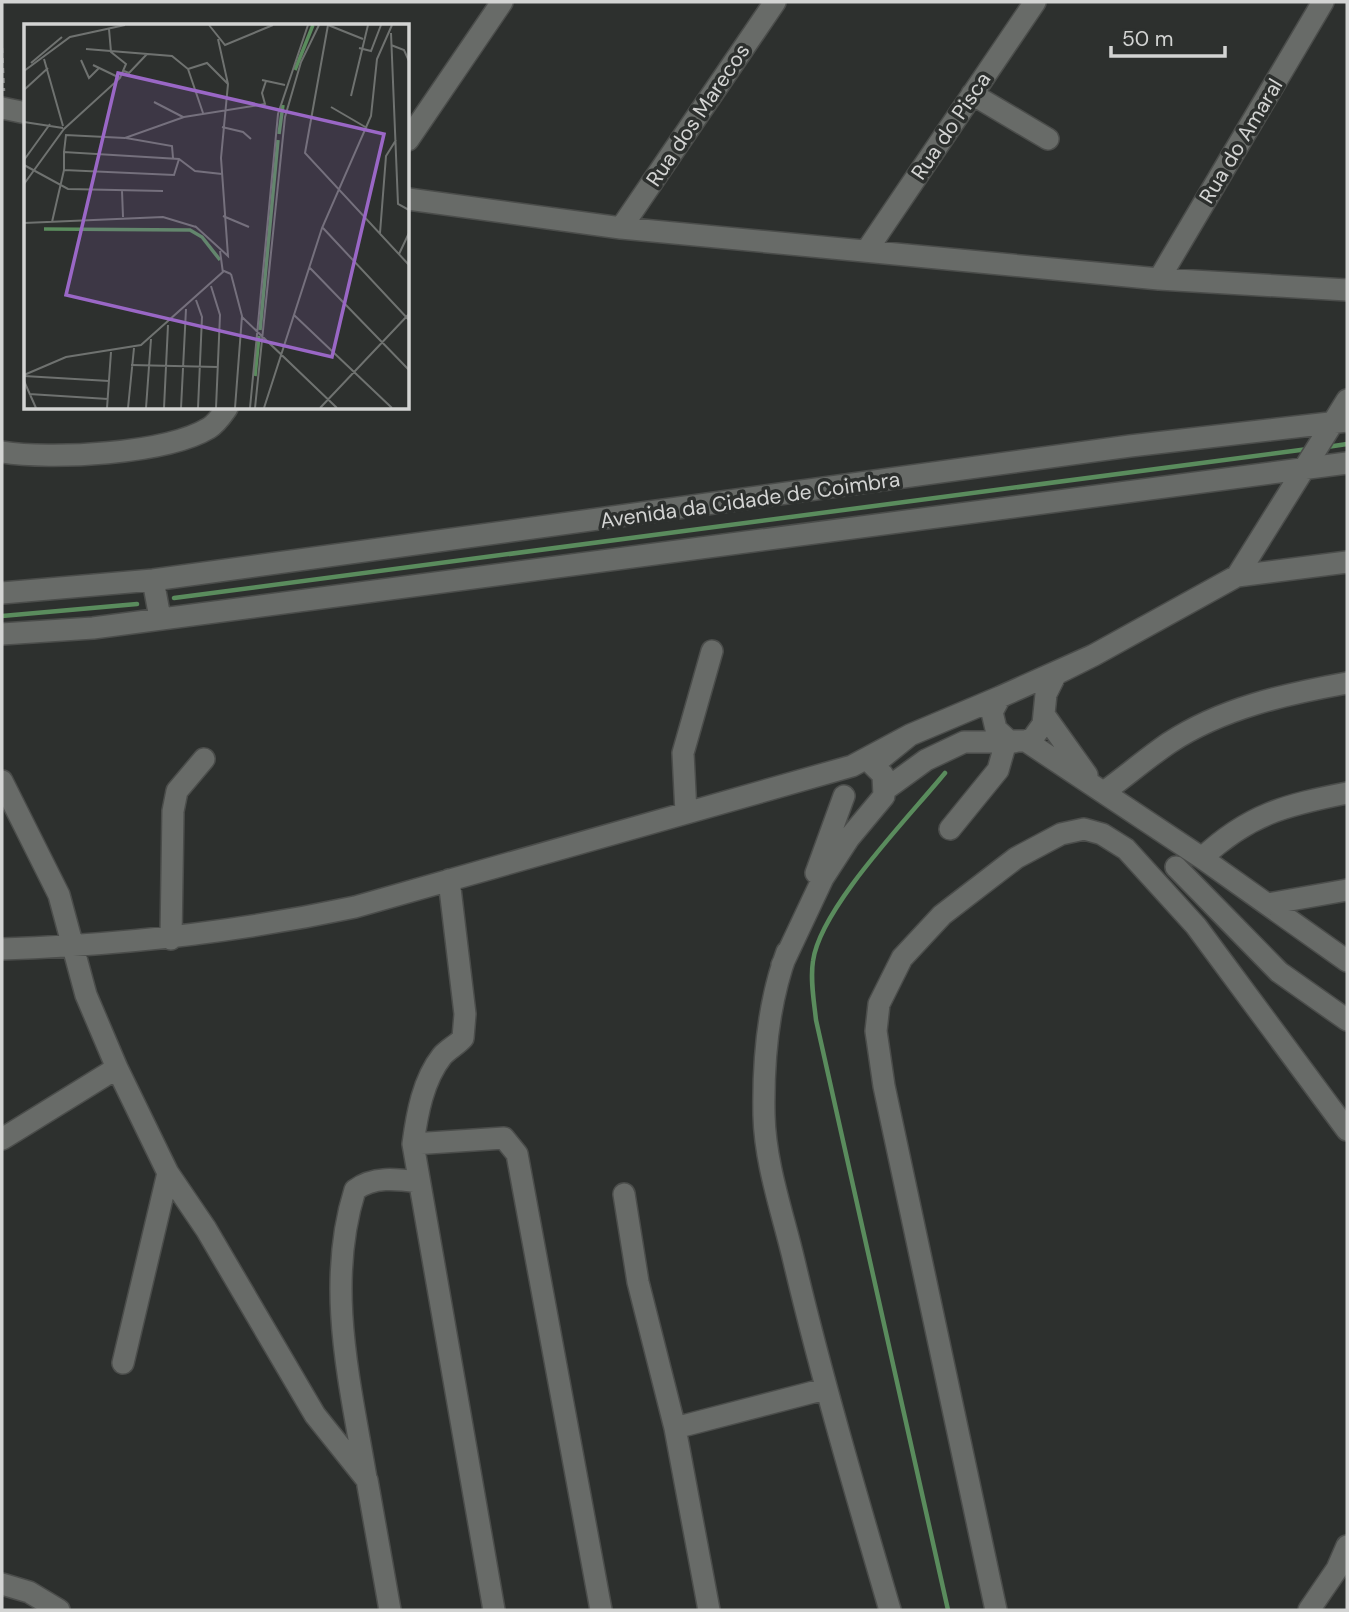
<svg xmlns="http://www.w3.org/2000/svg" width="1349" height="1612" viewBox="0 0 1349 1612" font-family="'DM Sans',sans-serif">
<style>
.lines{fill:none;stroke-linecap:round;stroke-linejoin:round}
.stream{stroke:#5a8c5d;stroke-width:4.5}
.minor-casing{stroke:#4b4d4b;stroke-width:24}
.path{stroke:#777978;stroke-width:2.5;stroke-dasharray:5 5;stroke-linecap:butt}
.minor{stroke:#686b68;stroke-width:21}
.labels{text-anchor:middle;stroke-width:7;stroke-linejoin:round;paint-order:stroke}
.street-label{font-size:21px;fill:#d3d4d3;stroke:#2d302e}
.inset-river{fill:none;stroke:#5a8c5d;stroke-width:3.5}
.inset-road{fill:none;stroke:#6f7270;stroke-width:2}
.view{fill:#9a67c6;fill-opacity:0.15;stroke:#9a67c6;stroke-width:3.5}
.inset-edge{fill:none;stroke:#d3d4d3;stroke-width:3.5}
</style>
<rect width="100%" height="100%" fill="#2d302e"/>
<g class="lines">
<!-- stream -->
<path class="stream" d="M1327,447L1347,444
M174,598L1308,449
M2,616L137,604
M945,773C909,817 820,908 813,961C810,980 814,1001 816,1020L948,1610"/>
<!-- minor casing -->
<g class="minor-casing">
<path id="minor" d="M972,94L1048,139
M2,108L26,113
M408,140L502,2
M408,199L621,228L1159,279L1347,290
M621,228L775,2
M867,250L1035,2
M1159,279L1323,2
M2,452C51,460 166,454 209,428C217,423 222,415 227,408
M1237,576L1347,400
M153,580L160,618
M2,593L153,580L1130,446L1347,421
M2,634L93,628L1347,463
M1094,655L1000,697L992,712L996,729L1009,741H1026L1033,738L1043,724L1046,694L1056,674L1094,655L1237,576L1347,562
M1045,716L1087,775
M910,735L1000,697
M1026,741L1202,858L1347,961
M2,781L59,895L86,995L117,1068L168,1173L206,1229L315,1415L367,1480L390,1610
M886,789L926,760L964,742H1014
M1104,792C1126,776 1147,758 1169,743C1222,708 1286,694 1347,683
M686,813L683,753L712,651
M950,829L998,770L1006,742
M1202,858C1249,814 1286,805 1347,793
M1176,867L1279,972L1347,1020
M816,873L844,796
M449,880L465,1014L463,1038C457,1045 448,1049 442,1056C423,1080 417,1114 413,1144L494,1610
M1268,904L1347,890
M171,939L173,811L177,791L204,759
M2,949C122,945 238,932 355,907L852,766L910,735L873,765L883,775L884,796L849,838L823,878L782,965
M787,952C768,1003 763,1062 764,1115C765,1164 783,1214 794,1261C822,1379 856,1494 890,1610
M2,1139L117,1068
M413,1144L504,1138L517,1154L601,1610
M624,1194L638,1282L675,1428L709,1610
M123,1363L168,1173
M675,1428L825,1389
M366,1478C350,1383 325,1285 355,1190C373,1176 397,1179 418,1182
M2,1584L29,1592L59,1610
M996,1610L884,1086L876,1031L879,1004L902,958L942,915L1016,858L1061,834L1084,829L1102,834L1126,849L1196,926L1347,1130
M1309,1610L1337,1569L1347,1546"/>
</g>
<!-- path -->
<path class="path" d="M2,48L4,91"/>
<!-- minor -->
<use href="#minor" class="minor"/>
</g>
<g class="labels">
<!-- street labels -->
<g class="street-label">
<text transform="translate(698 115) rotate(-56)" y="7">Rua dos Marecos</text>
<text transform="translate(951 126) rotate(-56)" y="7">Rua do Pisca</text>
<text transform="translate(1241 141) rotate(-59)" y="7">Rua do Amaral</text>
<text transform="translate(750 500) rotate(-8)" y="7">Avenida da Cidade de Coimbra</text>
</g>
</g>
<!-- overview -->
<g transform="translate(24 24)">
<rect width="385" height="385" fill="#2d302e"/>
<path class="inset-river" d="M271,46L289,1M255,110L259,81M20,205L166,206L178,213L196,236M236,306L254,116M231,352L235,312"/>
<path class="inset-road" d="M185,1L201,21L249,1M304,1L281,129L385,241M304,1L339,15M367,9L374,180L385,186M367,21L380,26L385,37M335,24L347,27L357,1M62,25L148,32L164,45L179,89M20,35L39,102M57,36L65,54L75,44M7,39L38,13M69,41L96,54M164,45L183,39L204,60M0,47L46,13L101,1M100,47L105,49L123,30M238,56L261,61M0,66L24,44M327,72L344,1M130,78L159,93M307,83L343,104M0,98L39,104M198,103L219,108L227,115M102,114L148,122L149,134M40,128L42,111L101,114L160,93L241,80L238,69L242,57M0,136L26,100M0,141L44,165L139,167M40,146V128L155,135L171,147L198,150M0,160L40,105L96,54L102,40L87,28L85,5M98,167L99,193M199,192L225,203M28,198L40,146L150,151L155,135M0,199L139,193L172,203M171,202L204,232L197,134L204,60L194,15M299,204L385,296M356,209L362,132L372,116M196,227L199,249M375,230L385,209M286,244L385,346M207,250L218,292L211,384M187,262L196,291L192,384M172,276L178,293L174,384M270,291L368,384M218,293L313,384M107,341L194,343M0,351L42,333L117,321L200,247L207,250M0,352L85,357M0,357L12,384M5,370L84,375M83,384L87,328M104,384L110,324M122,384L127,315M140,384L144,301M157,384L162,285M226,384L254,90L284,1M231,384L261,93L277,38L295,1M240,384L298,204L347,92L353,35L368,1M296,384L385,290"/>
<path class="view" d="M94,49L360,110L308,333L42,271Z"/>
<rect width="385" height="385" class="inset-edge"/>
</g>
<!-- border -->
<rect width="1349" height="1612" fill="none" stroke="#d3d4d3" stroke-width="7"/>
<!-- scale -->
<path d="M1111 46v10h114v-10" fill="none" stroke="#d3d4d3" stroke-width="3.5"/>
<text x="1122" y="46" font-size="21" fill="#d3d4d3" stroke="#2d302e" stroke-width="5" paint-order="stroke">50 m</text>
</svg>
